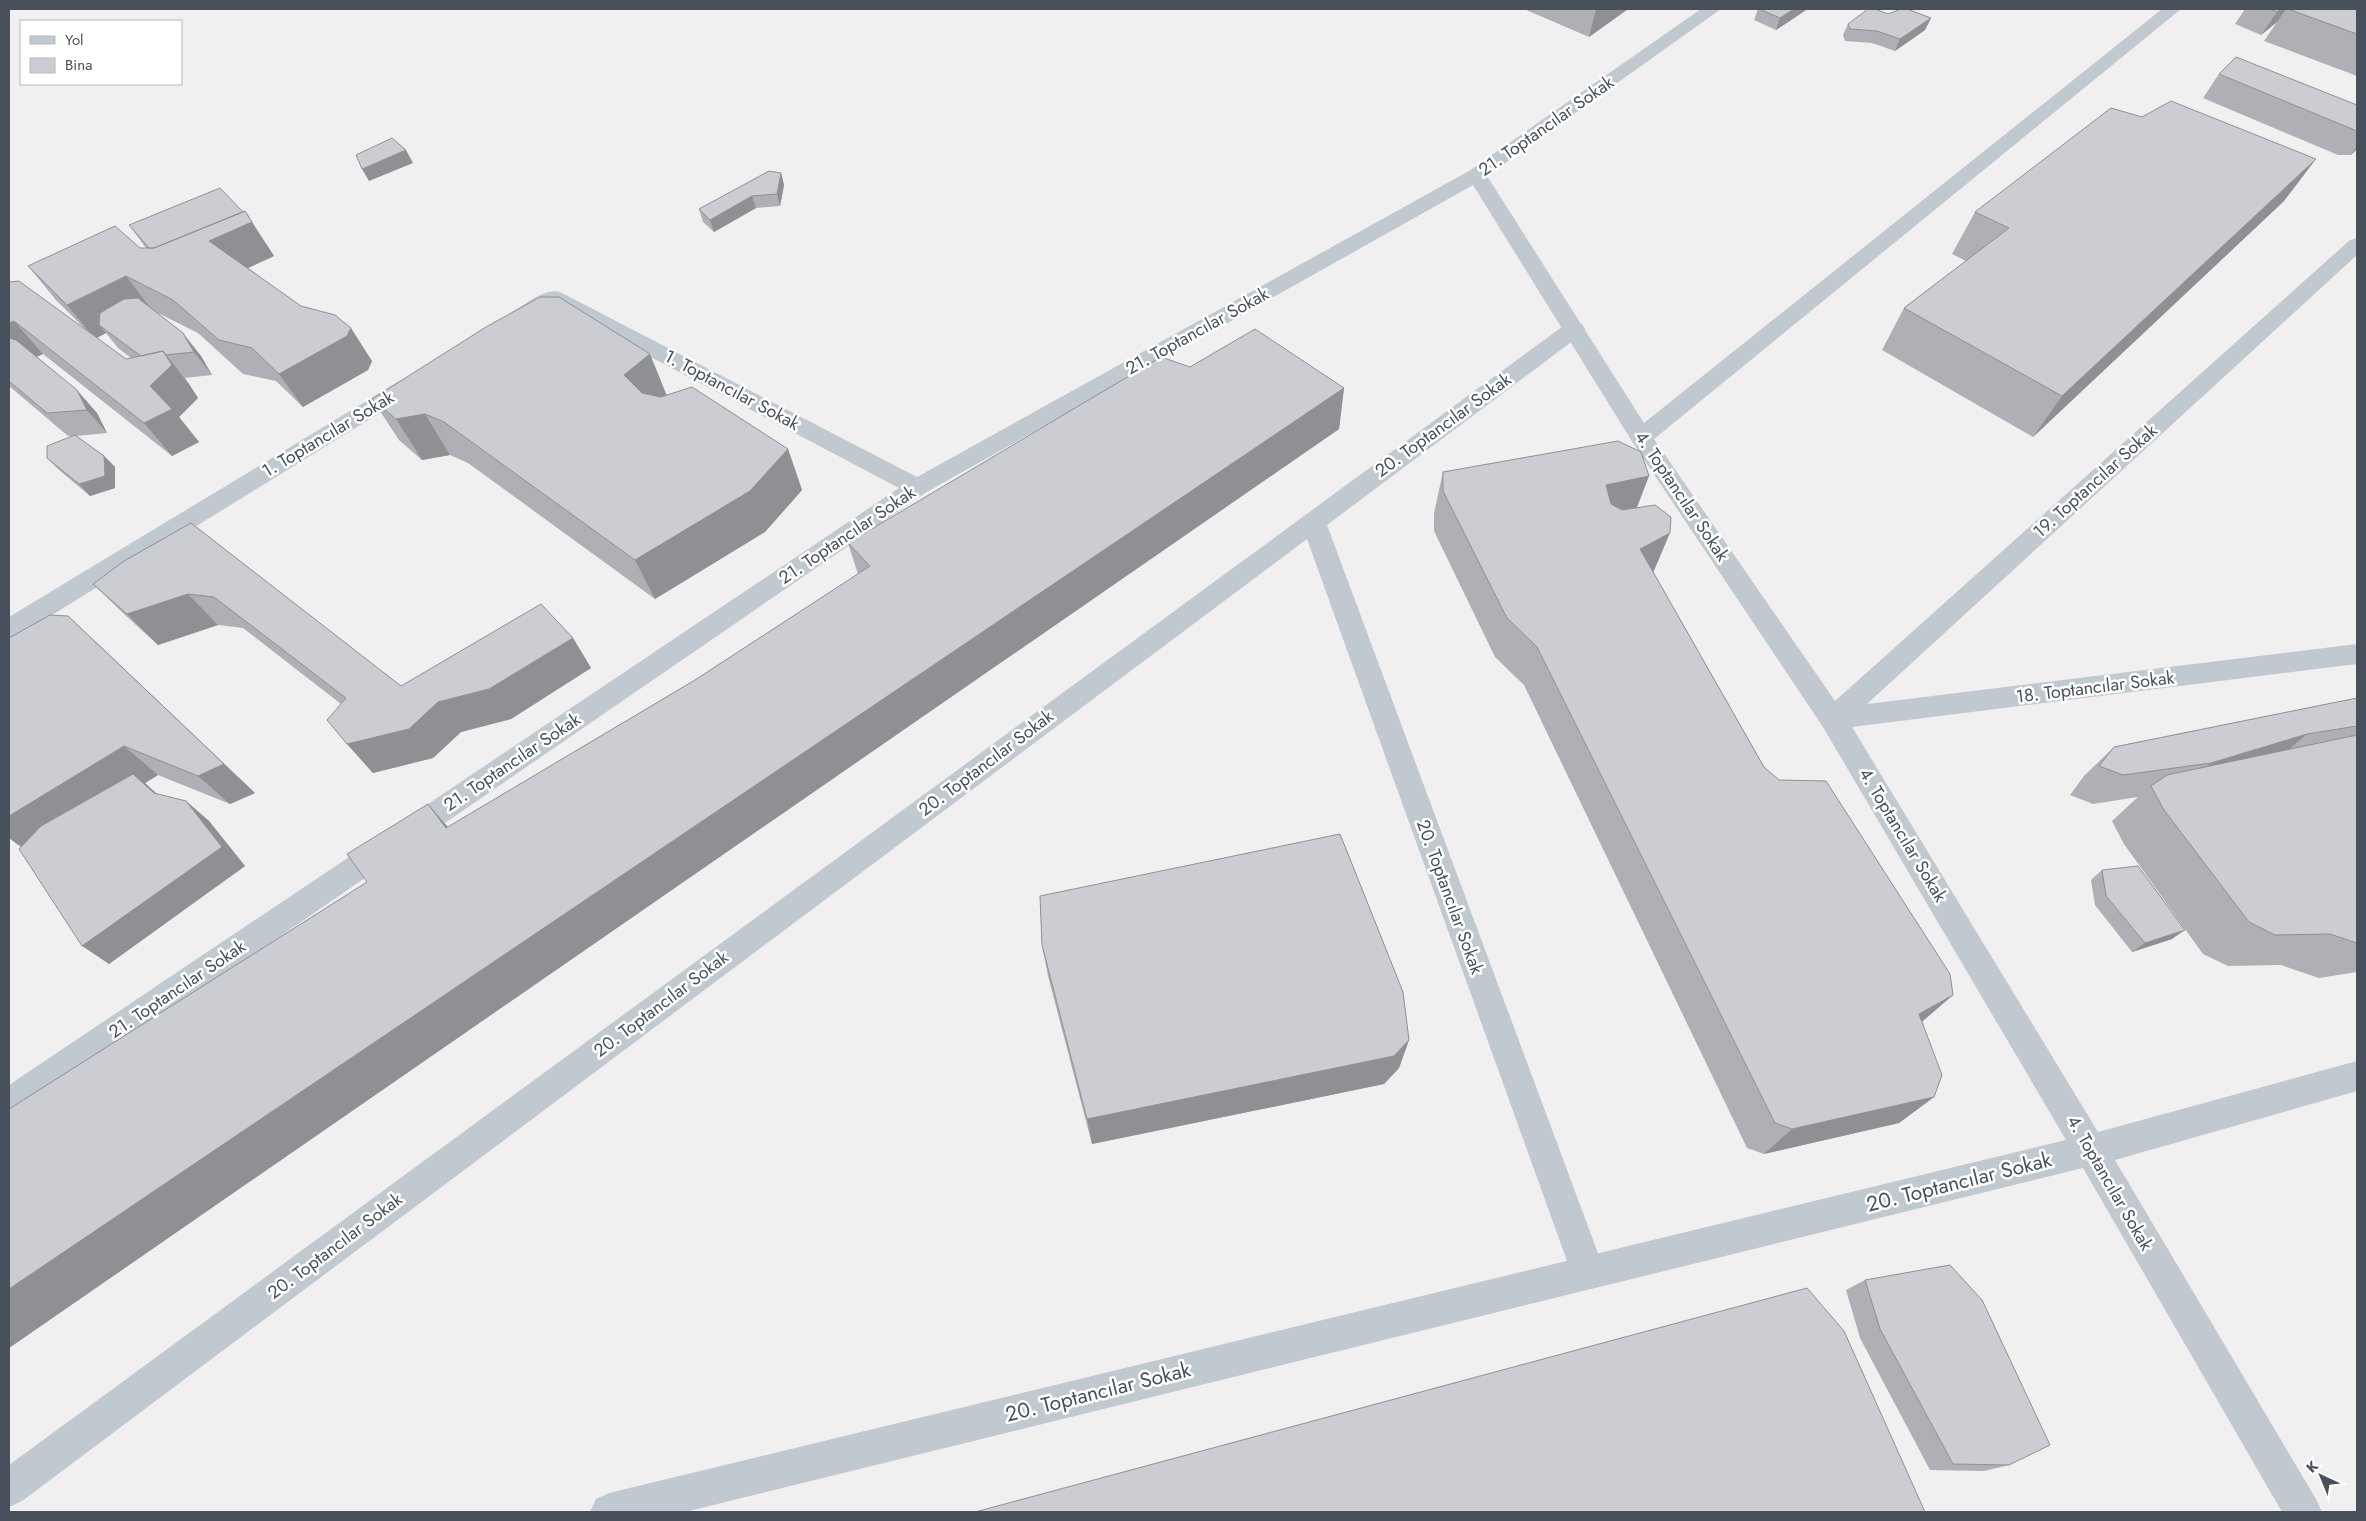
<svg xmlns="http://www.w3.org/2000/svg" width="2366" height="1521" viewBox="0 0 2366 1521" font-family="Jost,sans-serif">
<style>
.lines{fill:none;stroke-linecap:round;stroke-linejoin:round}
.lane{fill:#c0c8d0;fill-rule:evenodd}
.street{fill:#c0c8d0;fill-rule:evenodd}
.wall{fill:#afb0b5;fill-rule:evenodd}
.shaded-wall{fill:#8f9094}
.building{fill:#cccdd3;stroke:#8f9094}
.labels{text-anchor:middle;stroke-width:5;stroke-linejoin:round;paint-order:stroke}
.street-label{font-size:18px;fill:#48515b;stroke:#fff}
.near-street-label{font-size:21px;fill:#48515b;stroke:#fff}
</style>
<rect width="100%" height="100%" fill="#f1efef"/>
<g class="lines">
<!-- lane -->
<path class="lane" d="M1574,322L1582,324L1585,329L1582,334L1327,525L1605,1272L1600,1284L1588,1289L1576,1284L1571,1272L1307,539L22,1501L9,1507V1465L1566,324Z"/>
<!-- street -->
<path class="street" d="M1701,9H1721L1487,176L1644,423L2162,9H2181L1654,439L1835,701L2350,240L2357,238V255L1867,704L2357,644V664L1852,727L2098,1132L2357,1061V1091L2115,1160L2316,1499L2322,1512H2282L2083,1168L685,1512H590L596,1499L609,1493L2066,1140L1823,727L1633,443L1473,185L925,493L20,1115L9,1120V1085L899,488L554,306C541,314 528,326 512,322L509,317L512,312C527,304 544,288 560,292L917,477L1469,171Z
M409,378L417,380L420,385L417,390L18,636L9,639V617L401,380Z"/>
</g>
<!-- wall -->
<path class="wall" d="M1524,9H1628L1589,37Z
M1758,9H1806V10L1776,30L1754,20Z
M2245,9H2357V76L2264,41L2277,22L2261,35L2235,24Z
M1888,14L1931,18L1925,30L1895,51L1872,43L1845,41L1843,35L1848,24Z
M2219,74L2357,105V149L2351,155H2338L2203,98Z
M781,173L784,185L780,206L756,208L714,232L703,222L699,209Z
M2284,201L2033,437L1882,350L1904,308L1966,261L1952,254L1975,212Z
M129,225L267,245L274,256L248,268L372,361L368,370L303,407L276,381L243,374L198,333L158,313L201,356L212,375L185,378L198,398L179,417L199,442L172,456L43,354L37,357L97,413L107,433L76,436L104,456L115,467V488L90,496L59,470L47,458L72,436H68L9,386V282L86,330L56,300L28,266L140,248H146ZM106,333L118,348L131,358L126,359L96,338Z
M1190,367L1344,388L1339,429L9,1348V1109L367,882L428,804L448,827L695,680L858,574L848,543Z
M666,395L788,449L802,490L765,532L655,599L468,463L450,455L422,460L399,440L372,399Z
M1443,472L1649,476L1637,508L1653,572L1764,767L1953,995L1922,1022L1934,1097L1899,1123L1764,1154L1747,1148L1524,685L1495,657L1434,531V513Z
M191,523L401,686L573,638L591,668L511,719L461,732L433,758L373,773L347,744L341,704L243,628L218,625L158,645L125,615L93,584Z
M68,616L255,793L230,804L158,775L145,783L157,794L186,801L209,821L245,866L109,964L21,847L9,838V638Z
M2357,698V972L2319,978L2281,965L2228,966L2203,954L2124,844L2112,821L2138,797L2093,804L2070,795L2084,776L2114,747Z
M2102,870L2172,939L2132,952L2095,905L2091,880Z
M1042,945L1409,1040L1399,1068L1384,1084L1092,1144L1048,976Z
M1865,1280L2009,1465L1984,1471L1930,1470L1860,1338L1846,1290Z"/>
<!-- shaded-wall -->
<path class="shaded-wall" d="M1596,9H1628L1589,37Z
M1794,9H1806V10L1776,30L1780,18Z
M2280,9H2286L2277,22L2261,35L2277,12Z
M1931,18L1925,30L1895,51L1900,39Z
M2357,146V149L2351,155Z
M406,150L413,163L369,181L362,169Z
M2316,159L2284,201L2033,437L2062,396Z
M781,173L784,185L780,206L777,194Z
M752,196L756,208L714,232L710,220Z
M245,211L274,256L233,275L157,256Z
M126,276L152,310L99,325L106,333L95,339L67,305Z
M14,321L43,354L9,367V323Z
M351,328L372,361L368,370L303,407L279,374Z
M183,333L201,356L212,375L194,352Z
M163,351L189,384L198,398L179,417L199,442L172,456L144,423L150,386Z
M650,354L667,396L642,416L624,375Z
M1344,388L1339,429L9,1348V1289Z
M77,390L97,413L107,433L87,410Z
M425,414L450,455L422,460L396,419Z
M788,449L802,490L765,532L655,599L635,560Z
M104,456L115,467V488L90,496L79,484Z
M1649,476L1633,516L1591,525L1606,485Z
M1670,533L1653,573L1640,549Z
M188,594L218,625L158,645L127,614Z
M68,616L101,647L255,793L230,804L198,776Z
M573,638L591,668L511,719L461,732L433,758L373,773L347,744Z
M2307,734L2272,764L2178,791L2211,763Z
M124,746L158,775L145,783L157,794L31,854L9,838V816Z
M186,801L209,821L245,866L109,964L82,946Z
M428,804L458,839L446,828Z
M2185,930L2172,939L2132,952L2145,943Z
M1953,995L1919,1024V1014Z
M1409,1040L1399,1068L1384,1084L1092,1144L1087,1119Z
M1934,1097L1899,1123L1764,1154L1792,1129Z"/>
<!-- building -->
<path class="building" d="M1759,9H1794L1780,18Z
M1868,9H1875L1888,14L1901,9H1907L1931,18L1900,39L1877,31L1850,29L1848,24Z
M2270,9H2280L2277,12Z
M2288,9H2357V34Z
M2236,57L2357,105V131L2219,74Z
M2171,101L2316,159L2062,396L1904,308L2009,228L1975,212L2111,108L2142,117Z
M392,138L406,150L362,169L356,155Z
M769,171L781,173L777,194L752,196L710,220L699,209Z
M220,188L243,212L154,248H149L129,225Z
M245,211L252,222L209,241L301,306L335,315L351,328L347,336L279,374L252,348L219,340L173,300L126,276L67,305L28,266L115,226L140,248H154Z
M19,281L126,359L163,351L172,365L150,386L172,409L144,423L14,321L9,323V282Z
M540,297H559L650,354L624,375L642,393L661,397L692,387L788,449L750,491L635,560L444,422L425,414L396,419L372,399L486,327Z
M138,298L183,333L194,352L166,355L163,351L141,356L99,325L100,313L124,299Z
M1255,329L1344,388L9,1289V1109L367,882L347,854L428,804L446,828L695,680L870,566L848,543L1161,357L1190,367Z
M9,338L16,340L77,390L87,410L47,413L9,381Z
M75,435L104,456L105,476L79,484L47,458V446Z
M1618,441L1641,452L1649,476L1606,485L1611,504L1622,510L1655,505L1671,517L1670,533L1640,549L1764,767L1779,780L1826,781L1950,974L1953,995L1919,1014L1942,1075L1934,1097L1792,1129L1775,1123L1537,647L1507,618L1443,491V472Z
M191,523L401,686L541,604L573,638L489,689L438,702L409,729L347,744L327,720L346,698L214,597L188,594L127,614L93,584L124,561Z
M50,615L68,616L224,764L198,776L124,746L9,816V638Z
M2357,698V726L2307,734L2211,763L2123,775L2099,766L2114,747Z
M2357,735V943L2330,934L2275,935L2249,922L2164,810L2151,786L2167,775Z
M133,774L154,793L186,801L222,847L82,946L19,849L41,826Z
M1340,834L1403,992L1409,1040L1394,1056L1087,1119L1042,945L1040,896Z
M2138,866L2185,930L2145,943L2106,896L2102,870Z
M1950,1265L1982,1300L2050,1445L2009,1465L1953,1464L1880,1329L1865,1280Z
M1807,1288L1844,1331L1925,1512H975Z"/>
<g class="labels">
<!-- street labels -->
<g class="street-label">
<text transform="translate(1546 126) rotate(-35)" y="6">21. Toptancılar Sokak</text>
<text transform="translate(1197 331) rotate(-29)" y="6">21. Toptancılar Sokak</text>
<text transform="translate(732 390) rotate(28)" y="6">1. Toptancılar Sokak</text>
<text transform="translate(1443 425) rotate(-36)" y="6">20. Toptancılar Sokak</text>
<text transform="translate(328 434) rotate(-31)" y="6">1. Toptancılar Sokak</text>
<text transform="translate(2095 481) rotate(-42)" y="6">19. Toptancılar Sokak</text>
<text transform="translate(1682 496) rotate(56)" y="6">4. Toptancılar Sokak</text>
<text transform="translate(847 535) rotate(-34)" y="6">21. Toptancılar Sokak</text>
<text transform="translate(2095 687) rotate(-7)" y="6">18. Toptancılar Sokak</text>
<text transform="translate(512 762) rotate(-34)" y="6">21. Toptancılar Sokak</text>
<text transform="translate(986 763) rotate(-37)" y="6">20. Toptancılar Sokak</text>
<text transform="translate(1903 835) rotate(59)" y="6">4. Toptancılar Sokak</text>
<text transform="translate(1450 897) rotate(70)" y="6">20. Toptancılar Sokak</text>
<text transform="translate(177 989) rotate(-34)" y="6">21. Toptancılar Sokak</text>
<text transform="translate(661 1004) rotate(-37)" y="6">20. Toptancılar Sokak</text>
<text transform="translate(2110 1183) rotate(60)" y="6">4. Toptancılar Sokak</text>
<text transform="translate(335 1246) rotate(-37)" y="6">20. Toptancılar Sokak</text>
</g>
<!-- near-street labels -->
<g class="near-street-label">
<text transform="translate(1959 1182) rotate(-14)" y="7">20. Toptancılar Sokak</text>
<text transform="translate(1098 1392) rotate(-14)" y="7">20. Toptancılar Sokak</text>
</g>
</g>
<!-- border -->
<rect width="2366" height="1521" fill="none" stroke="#48515b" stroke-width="20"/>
<!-- legend -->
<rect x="20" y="20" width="162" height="65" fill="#ffffff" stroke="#b6b9bd"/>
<rect x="30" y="36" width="25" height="8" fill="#c0c8d0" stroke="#b6b9bd"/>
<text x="65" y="45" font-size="15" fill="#48515b">Yol</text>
<rect x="30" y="58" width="25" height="15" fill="#cccdd3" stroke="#b6b9bd"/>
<text x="65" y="70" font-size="15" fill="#48515b">Bina</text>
<!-- north arrow -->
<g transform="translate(2321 1476) rotate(316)" stroke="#ffffff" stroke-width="4" paint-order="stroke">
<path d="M0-4L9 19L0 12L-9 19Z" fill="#48515b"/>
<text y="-8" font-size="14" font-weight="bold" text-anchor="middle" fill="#48515b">K</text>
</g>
</svg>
